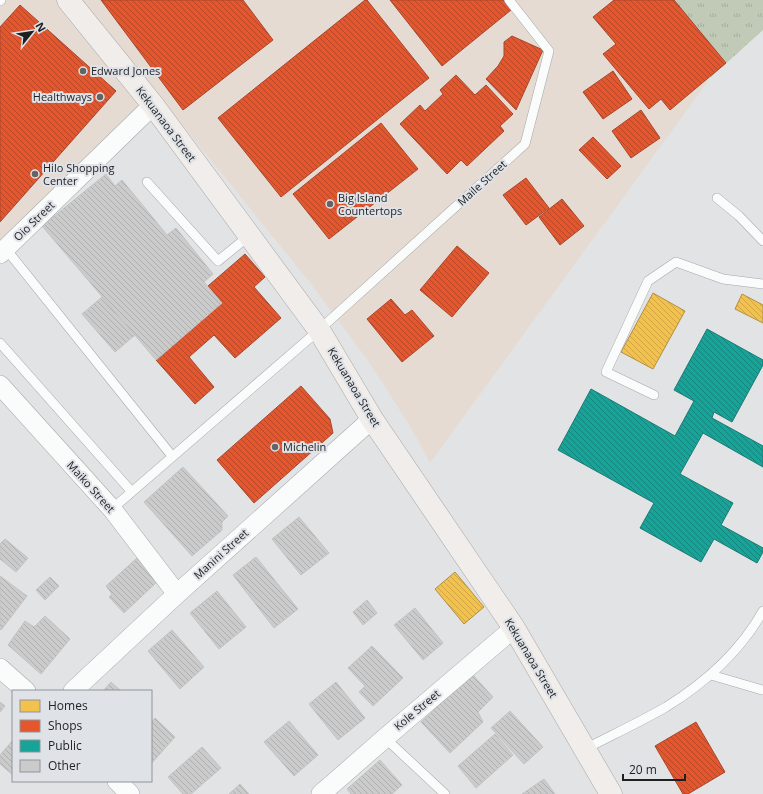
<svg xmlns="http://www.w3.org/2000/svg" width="763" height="794" viewBox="0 0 763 794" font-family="'Open Sans',sans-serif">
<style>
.commercial{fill:#e5dbd3}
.park{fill:url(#park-tufts)}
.homes{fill:url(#homes-back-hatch);stroke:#b29040}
.shops{fill:url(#shops-back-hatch);stroke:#a9462a}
.public{fill:url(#public-back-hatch);stroke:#197b74}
.building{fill:url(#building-back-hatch);stroke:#c3c3c3}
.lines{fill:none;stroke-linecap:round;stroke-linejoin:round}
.lane-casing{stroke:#a6a7a9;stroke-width:10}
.street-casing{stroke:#a6a7a9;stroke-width:20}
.secondary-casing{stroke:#a6a7a9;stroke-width:23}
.lane{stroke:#fafbfb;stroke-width:9}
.street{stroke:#fafbfb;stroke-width:19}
.secondary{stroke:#f1edea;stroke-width:22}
.poi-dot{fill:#626466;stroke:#dfe2e7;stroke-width:1.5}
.labels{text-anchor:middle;stroke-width:4;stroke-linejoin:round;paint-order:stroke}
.poi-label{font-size:11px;fill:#1e1f21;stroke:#dfe2e7;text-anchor:start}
.street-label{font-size:11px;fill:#1e1f21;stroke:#dfe2e7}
</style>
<defs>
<pattern id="park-tufts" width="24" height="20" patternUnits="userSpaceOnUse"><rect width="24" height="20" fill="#c0cab7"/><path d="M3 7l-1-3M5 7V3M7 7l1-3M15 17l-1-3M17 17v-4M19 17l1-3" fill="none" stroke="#a5ad9d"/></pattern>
<pattern id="homes-back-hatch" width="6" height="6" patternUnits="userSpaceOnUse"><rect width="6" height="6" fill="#f2c14e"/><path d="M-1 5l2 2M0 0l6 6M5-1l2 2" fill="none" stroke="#cfa544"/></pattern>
<pattern id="shops-back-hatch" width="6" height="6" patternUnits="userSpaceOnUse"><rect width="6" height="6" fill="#e4572e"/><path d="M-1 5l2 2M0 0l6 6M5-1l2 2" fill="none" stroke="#b84727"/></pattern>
<pattern id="public-back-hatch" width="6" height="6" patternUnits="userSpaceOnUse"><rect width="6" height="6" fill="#17a398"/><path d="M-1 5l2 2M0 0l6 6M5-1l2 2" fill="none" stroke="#14847c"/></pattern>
<pattern id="building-back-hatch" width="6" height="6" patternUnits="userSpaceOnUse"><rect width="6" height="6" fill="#cccbcc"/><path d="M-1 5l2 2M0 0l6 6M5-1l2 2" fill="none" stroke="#afaeaf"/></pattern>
</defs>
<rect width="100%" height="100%" fill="#e1e3e5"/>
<!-- commercial -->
<path class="commercial" d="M0,0H57L140,103L0,245Z
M81,0H651L711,77L430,463L410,426L369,362L308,280Z"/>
<!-- park -->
<path class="park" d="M651,0H763V30L711,77Z"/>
<!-- homes -->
<path class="homes" d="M653,293L685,311L653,369L621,352Z
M742,294L763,305V323L735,309Z
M455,572L484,607L464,624L435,589Z"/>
<!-- shops -->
<path class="shops" d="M101,0H243L273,40L183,110Z
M365,0H367L429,78L281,197L218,118Z
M390,0H503L511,10L442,66Z
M614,0H674L726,63L670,110L661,99L649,109L603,54L616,44L593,17Z
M20,5L116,91L0,222V27Z
M512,36L543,50L516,110L486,79L498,66L504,56V42Z
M613,71L632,99L603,119L583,92Z
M456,75L475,95L486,85L513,114L500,126L504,131L467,166L461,160L447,174L400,124L420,105L425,111L443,94L440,90Z
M641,110L660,138L631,158L612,131Z
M381,123L418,169L329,239L293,194Z
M593,137L621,166L607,179L579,150Z
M526,178L549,208L526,225L503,195Z
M562,199L584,226L560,245L539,217Z
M457,246L489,273L452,317L420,290Z
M245,254L265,277L254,287L281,318L235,358L214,335L189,357L214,387L195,404L156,360L222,303L208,286Z
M391,299L405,315L412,310L434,336L402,362L367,319Z
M301,386L330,419L333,433L254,503L217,460Z
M696,722L725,772L688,794H683L655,746Z"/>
<!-- public -->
<path class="public" d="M707,329L763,360V365L732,422L714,412L712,418L763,446V467L703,433L680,474L733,503L721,525L763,548V552L757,563L714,539L701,562L640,528L654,503L558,450L591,389L675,436L694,401L674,390Z"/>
<!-- building -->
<path class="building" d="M106,174L115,186L122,180L167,235L176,228L213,274L204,282L222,303L156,360L42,226Z
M102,297L135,335L115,352L82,314Z
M183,467L228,516L222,522V530L192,556L144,502Z
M299,517L329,553L301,575L272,539Z
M5,539L28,558L16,572L0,559V544Z
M256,557L298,609L274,628L233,575Z
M137,558L158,581L124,613L109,597L112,594L106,586Z
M0,576L27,596L1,630L0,629Z
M50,577L59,586L45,600L36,590Z
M217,591L246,627L219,649L190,613Z
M367,600L377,613L363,625L353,612Z
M415,608L443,643L423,660L394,625Z
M45,616L70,639L41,674L8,645L25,621L34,627Z
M172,630L204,667L180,689L148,651Z
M372,646L403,678L373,706L359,692L365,686L348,668Z
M472,674L493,697L478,712L483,722L450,753L421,722Z
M111,682L121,691H103Z
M336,682L365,718L338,740L309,704Z
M0,702L5,706L0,712Z
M510,711L543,747L524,764L491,728Z
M155,718L175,737L151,764V722Z
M289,721L318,755L294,776L264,742Z
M495,734L513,755L476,788L458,766Z
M13,740V775L0,764V755Z
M202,747L221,768L191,794H183L168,777Z
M380,760L402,785L392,794H351L347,789Z
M544,779L555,794H522Z
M240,784L249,794H229Z"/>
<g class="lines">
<!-- lane casing -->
<g class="lane-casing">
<path id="lane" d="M0,1L1,0
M147,182L218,261L250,235
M717,198L739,216L763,241
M6,249L172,456
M0,343L131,491
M654,395L606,372L648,281L676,262L723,279L763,284
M112,509L319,330L525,144L549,51L509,0
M711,675L762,690
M385,738L445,794
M585,749C612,735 640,722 666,707C705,683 741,650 763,611"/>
</g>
<!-- street casing -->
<g class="street-casing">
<path id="street" d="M0,254L153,105
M0,385L112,509L177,594
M0,668L26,691
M73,691L177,594L372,419
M117,781L130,794
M321,794L385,738L514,628"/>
</g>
<!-- secondary casing -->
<g class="secondary-casing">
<path id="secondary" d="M68,0L153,105L319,330L372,419L514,628L611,794"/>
</g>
<!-- lane -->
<use href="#lane" class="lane"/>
<!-- street -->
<use href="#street" class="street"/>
<!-- secondary -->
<use href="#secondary" class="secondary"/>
</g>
<!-- markers -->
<g class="poi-dot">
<circle cx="83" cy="71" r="4"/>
<circle cx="100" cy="97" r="4"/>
<circle cx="35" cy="174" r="4"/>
<circle cx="330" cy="204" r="4"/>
<circle cx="275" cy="447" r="4"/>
</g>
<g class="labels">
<!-- poi labels -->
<g class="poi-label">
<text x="91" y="75">Edward Jones</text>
<text x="92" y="101" text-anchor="end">Healthways</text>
<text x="43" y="172">Hilo Shopping<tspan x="43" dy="13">Center</tspan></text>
<text x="338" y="202">Big Island<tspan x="338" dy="13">Countertops</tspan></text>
<text x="283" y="451">Michelin</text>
</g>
<!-- street labels -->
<g class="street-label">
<text transform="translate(166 124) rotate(53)" y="4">Kekuanaoa Street</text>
<text transform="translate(482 183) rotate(-42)" y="4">Maile Street</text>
<text transform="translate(34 221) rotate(-44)" y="4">Oio Street</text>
<text transform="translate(354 387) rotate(59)" y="4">Kekuanaoa Street</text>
<text transform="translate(91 487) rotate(48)" y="4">Maiko Street</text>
<text transform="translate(221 554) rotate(-42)" y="4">Manini Street</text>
<text transform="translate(531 658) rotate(59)" y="4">Kekuanaoa Street</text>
<text transform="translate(417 710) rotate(-40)" y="4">Kole Street</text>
</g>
</g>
<!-- legend -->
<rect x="12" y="690" width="140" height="92" fill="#dfe2e7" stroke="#929498"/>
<rect x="20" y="700" width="20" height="12" fill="#f2c14e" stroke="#929498"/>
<text x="48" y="710" font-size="12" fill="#1e1f21">Homes</text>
<rect x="20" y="720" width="20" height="12" fill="#e4572e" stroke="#929498"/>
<text x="48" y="730" font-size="12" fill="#1e1f21">Shops</text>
<rect x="20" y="740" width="20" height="12" fill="#17a398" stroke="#929498"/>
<text x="48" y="750" font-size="12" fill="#1e1f21">Public</text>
<rect x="20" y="760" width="20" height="12" fill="#cccbcc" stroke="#929498"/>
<text x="48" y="770" font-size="12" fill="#1e1f21">Other</text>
<!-- north arrow -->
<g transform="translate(32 32) rotate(60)" stroke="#dfe2e7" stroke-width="3" paint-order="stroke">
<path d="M0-3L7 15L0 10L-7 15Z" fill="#1e1f21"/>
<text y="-6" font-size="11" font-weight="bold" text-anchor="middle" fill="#1e1f21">N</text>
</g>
<!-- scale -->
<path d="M623 774v6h62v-6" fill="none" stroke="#1e1f21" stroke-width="2"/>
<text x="629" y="774" font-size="12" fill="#1e1f21" stroke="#dfe2e7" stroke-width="3" paint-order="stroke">20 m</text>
</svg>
